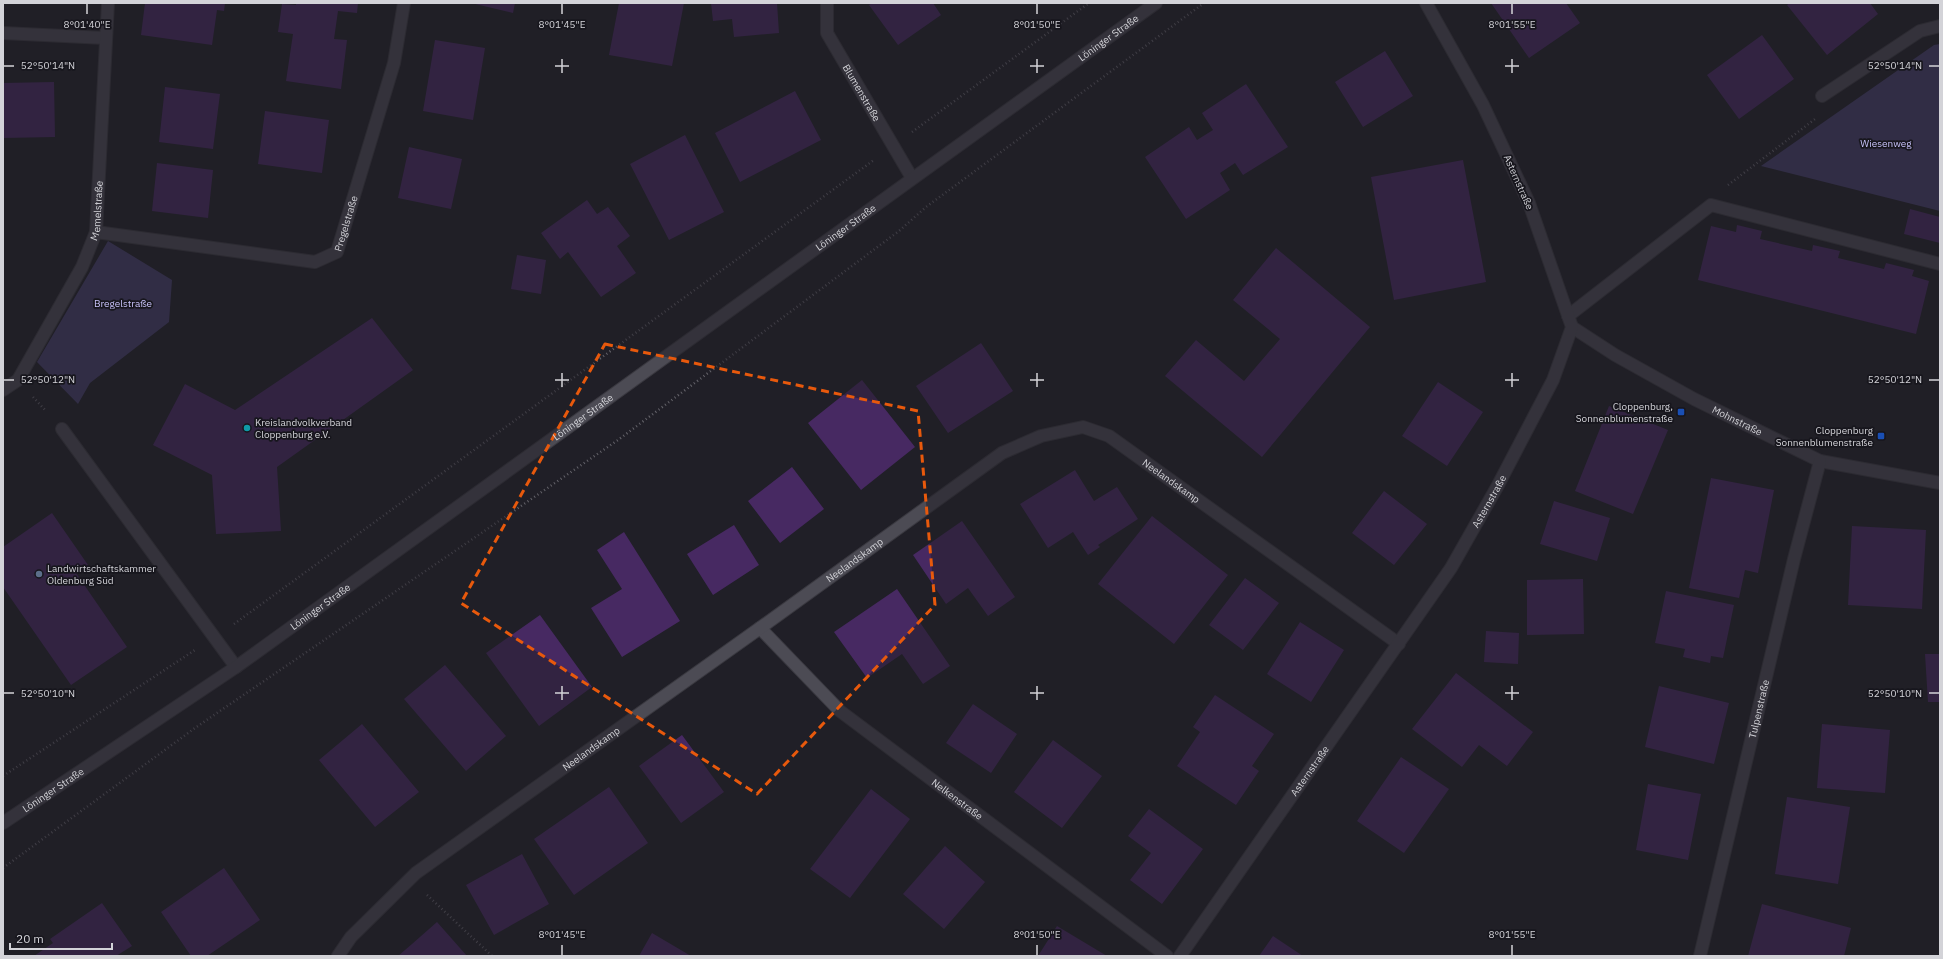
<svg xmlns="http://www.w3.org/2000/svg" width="1943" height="959" viewBox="0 0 1943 959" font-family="'IBM Plex Sans',sans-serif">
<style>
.green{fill:#453f6b}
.building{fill:#472962}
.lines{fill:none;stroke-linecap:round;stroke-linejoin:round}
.minor-casing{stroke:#3a3940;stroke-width:14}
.path{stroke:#65646b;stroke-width:2.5;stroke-dasharray:1 3;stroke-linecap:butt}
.minor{stroke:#4c4b54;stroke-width:12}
.marked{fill:none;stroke:#e8590c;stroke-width:3;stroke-dasharray:8 5;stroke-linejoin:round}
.ticks{fill:none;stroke:#d3d3d8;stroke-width:1.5}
.transit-dot{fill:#1a4fb4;stroke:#17161d;stroke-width:1.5}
.culture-dot{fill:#0f9aa8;stroke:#17161d;stroke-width:1.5}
.service-dot{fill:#5c6f8a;stroke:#17161d;stroke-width:1.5}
.labels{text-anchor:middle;stroke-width:3.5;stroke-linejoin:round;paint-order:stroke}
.street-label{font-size:10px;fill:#d3d3d8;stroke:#17161d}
.park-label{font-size:10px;fill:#c9c3fb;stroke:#17161d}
.poi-label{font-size:10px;fill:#d3d3d8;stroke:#17161d;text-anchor:end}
.ticks-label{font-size:10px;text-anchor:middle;fill:#d3d3d8;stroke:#17161d;stroke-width:3.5;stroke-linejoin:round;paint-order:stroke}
</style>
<rect width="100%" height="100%" fill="#201f27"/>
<!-- green -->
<path class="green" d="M1940,44V211L1761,166L1934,45Z
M108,241L172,280L169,322L90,383L78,404L37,362Z"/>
<!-- building -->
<path class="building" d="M145,3H225L224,11L217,10L212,45L141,35Z
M296,3H358L357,13L338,11L334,39L347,40L341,89L286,81L293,34L278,32L282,4L296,5Z
M471,3H515L513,13Z
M619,3H684L672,66L609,55Z
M711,3H777L779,33L734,37L732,19L713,21Z
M872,3H933L941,15L898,45L869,5Z
M1491,3H1566L1580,23L1529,58Z
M1790,3H1870L1878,14L1827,55L1787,5Z
M1762,35L1794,79L1739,119L1707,75Z
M435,40L485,48L473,120L423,111Z
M1385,51L1413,96L1363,127L1335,82Z
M54,82L55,137L3,138V83Z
M1246,84L1288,147L1243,175L1235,163L1220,173L1230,190L1186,219L1145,157L1189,127L1197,140L1213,130L1202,113Z
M165,87L220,94L213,149L159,142Z
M795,91L821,140L740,182L715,133Z
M265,111L329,120L322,173L258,164Z
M685,135L724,212L669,240L630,164Z
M409,147L462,159L451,209L398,198Z
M1463,160L1486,282L1394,300L1371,177Z
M157,163L213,170L208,218L152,211Z
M587,200L597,214L608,207L630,236L617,246L636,273L601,297L568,252L560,259L541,233Z
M1910,209L1940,217V243L1904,234Z
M1737,225L1762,231L1760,239L1812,251L1813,245L1840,251L1838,258L1884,269L1886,263L1914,270L1912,276L1929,281L1916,334L1698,280L1711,226L1736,232Z
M1276,248L1370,327L1262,457L1165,376L1196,340L1244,381L1280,339L1233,300Z
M517,255L546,260L541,294L511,289Z
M372,318L413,370L277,467L281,531L216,534L212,475L153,445L185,384L235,410Z
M981,343L1013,391L948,433L916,386Z
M862,380L915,447L861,490L808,423Z
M1438,382L1483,412L1447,466L1402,436Z
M1609,406L1668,430L1633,514L1575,491Z
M792,467L824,509L780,543L748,501Z
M1075,470L1094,501L1117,487L1138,519L1098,545L1100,547L1088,555L1073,532L1048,548L1020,504Z
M1711,478L1774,490L1758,573L1745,570L1739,598L1689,588Z
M1384,491L1427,524L1394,565L1352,533Z
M1554,501L1610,518L1597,561L1540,544Z
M52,513L88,565L76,573L127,647L71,685L3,587V547Z
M1152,516L1228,575L1174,644L1098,584Z
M962,521L1015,597L988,616L968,588L946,604L913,555Z
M734,525L759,565L713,595L687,554Z
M1852,526L1926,530L1922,609L1848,605Z
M624,532L680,621L622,657L591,608L622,589L597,550Z
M1245,578L1279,603L1243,650L1209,625Z
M1583,579L1584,634L1527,635V580Z
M897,589L950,666L923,684L902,654L867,678L834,632Z
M1666,591L1734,605L1723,658L1711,656L1710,663L1683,657L1685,649L1655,643Z
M540,615L592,687L539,726L486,653Z
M1300,622L1344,650L1311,702L1267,674Z
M1486,631L1519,633L1518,664L1484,662Z
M1925,654H1940V702H1928Z
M445,665L506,736L466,771L404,699Z
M1456,673L1533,732L1507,766L1479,745L1462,767L1412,729Z
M1659,686L1729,703L1714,764L1645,747Z
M1215,695L1274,734L1252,766L1259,771L1236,805L1177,766L1200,732L1193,727Z
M973,704L1017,734L991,773L946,743Z
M362,724L419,792L375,827L319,760Z
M1822,724L1890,730L1885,793L1817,788Z
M682,735L724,792L681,823L639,766Z
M1053,740L1102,776L1062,828L1014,792Z
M1401,757L1449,789L1404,853L1357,821Z
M1648,784L1701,794L1688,860L1636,850Z
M609,787L648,843L574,895L534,839Z
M871,789L910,819L850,898L810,869Z
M1787,797L1850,807L1838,884L1775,874Z
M1149,809L1203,849L1162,904L1130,880L1151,853L1128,836Z
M945,846L985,882L944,929L903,894Z
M522,854L549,904L494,935L466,885Z
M224,868L260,920L207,956H191L161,912Z
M102,903L132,946L116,956H34L53,943L50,939Z
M1762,904L1851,928L1844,956H1748Z
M437,922L467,956H398L412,944Z
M1057,926L1107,956H1038Z
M652,933L691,956H639Z
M1273,936L1303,956H1259Z"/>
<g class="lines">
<!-- minor casing -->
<g class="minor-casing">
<g id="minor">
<path id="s1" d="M827,3V33L912,178"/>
<path d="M3,33L105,38"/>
<path d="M1822,96L1920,31L1940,26"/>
<path id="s2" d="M96,232L315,262L337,252L394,63L404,3"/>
<path d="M1568,316L1711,205L1940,264"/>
<path id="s3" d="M1572,327L1615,355L1694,399L1820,461L1940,483"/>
<path id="s4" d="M3,390L18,380L82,267L96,232L108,3"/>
<path d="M62,429L236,667"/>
<path id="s5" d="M760,628L840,711L1167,956"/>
<path id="s6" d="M3,823L236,667L1156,3"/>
<path id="s7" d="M338,956L351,937L416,873L760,628L1002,453L1041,436L1083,427L1109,436L1399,644"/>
<path id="s8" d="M1180,956L1451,568L1497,487L1553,380L1572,327L1529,203L1483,105L1426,3"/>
<path id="s9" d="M1700,956L1794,559L1820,461"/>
</g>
</g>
<!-- path -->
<path class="path" d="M912,132L1089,3
M1728,185L1815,119
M33,397L46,411
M234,624L874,160
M3,776L195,650
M3,868L195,728L618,440L899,231L926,207L1204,3
M427,895L492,956"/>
<!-- minor -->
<use href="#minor" class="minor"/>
</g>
<!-- marked area -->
<path d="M0 0H1943V959H0ZM605,344L918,411L935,605L757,794L461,603Z" fill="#201f27" fill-opacity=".55" fill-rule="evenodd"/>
<path class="marked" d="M605,344L918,411L935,605L757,794L461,603Z"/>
<!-- ticks -->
<path class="ticks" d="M87,4V14M562,4V14M1037,4V14M1512,4V14M562,59V73M1037,59V73M1512,59V73M4,66H14M555,66H569M1030,66H1044M1505,66H1519M1929,66H1939M562,373V387M1037,373V387M1512,373V387M4,380H14M555,380H569M1030,380H1044M1505,380H1519M1929,380H1939M562,686V700M1037,686V700M1512,686V700M4,693H14M555,693H569M1030,693H1044M1505,693H1519M1929,693H1939M562,945V955M1037,945V955M1512,945V955"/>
<!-- markers -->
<g class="transit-dot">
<rect x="1677" y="408" width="8" height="8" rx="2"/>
<rect x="1877" y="432" width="8" height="8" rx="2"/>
</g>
<circle class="culture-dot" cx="247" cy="428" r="4"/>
<circle class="service-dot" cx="39" cy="574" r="4"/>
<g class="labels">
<!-- street labels -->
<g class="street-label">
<text dy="4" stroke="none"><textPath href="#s6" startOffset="1356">Löninger Straße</textPath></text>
<text dy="4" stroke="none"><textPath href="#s1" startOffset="99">Blumenstraße</textPath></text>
<text transform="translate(1519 182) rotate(66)" y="4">Asternstraße</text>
<text dy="4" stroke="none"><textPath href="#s4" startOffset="207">Memelstraße</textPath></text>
<text dy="4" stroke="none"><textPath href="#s2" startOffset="275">Pregelstraße</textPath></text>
<text dy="4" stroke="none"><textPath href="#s6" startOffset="1032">Löninger Straße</textPath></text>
<text dy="4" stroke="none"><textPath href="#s6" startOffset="708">Löninger Straße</textPath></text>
<text dy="4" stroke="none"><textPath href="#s3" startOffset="190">Mohnstraße</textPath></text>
<text dy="4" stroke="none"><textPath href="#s7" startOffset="1025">Neelandskamp</textPath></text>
<text dy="4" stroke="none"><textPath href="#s8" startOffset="550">Asternstraße</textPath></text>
<text dy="4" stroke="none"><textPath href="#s7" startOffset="653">Neelandskamp</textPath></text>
<text dy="4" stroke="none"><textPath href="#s6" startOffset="384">Löninger Straße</textPath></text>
<text dy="4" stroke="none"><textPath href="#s9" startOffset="254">Tulpenstraße</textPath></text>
<text dy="4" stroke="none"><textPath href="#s7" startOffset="329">Neelandskamp</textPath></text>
<text dy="4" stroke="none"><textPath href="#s8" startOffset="226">Asternstraße</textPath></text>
<text dy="4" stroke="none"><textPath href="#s6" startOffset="60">Löninger Straße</textPath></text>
<text dy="4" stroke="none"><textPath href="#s5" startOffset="262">Nelkenstraße</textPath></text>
</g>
<!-- park labels -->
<g class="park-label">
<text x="1886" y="147">Wiesenweg</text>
<text x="123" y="307">Bregelstraße</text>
</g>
<!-- poi labels -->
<g class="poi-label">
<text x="1673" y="410">Cloppenburg,<tspan x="1673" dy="12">Sonnenblumenstraße</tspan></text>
<text x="255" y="426" text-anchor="start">Kreislandvolkverband<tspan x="255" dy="12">Cloppenburg e.V.</tspan></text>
<text x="1873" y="434">Cloppenburg<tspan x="1873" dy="12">Sonnenblumenstraße</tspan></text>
<text x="47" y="572" text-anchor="start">Landwirtschaftskammer<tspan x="47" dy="12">Oldenburg Süd</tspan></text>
</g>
</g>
<g class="ticks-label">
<text x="87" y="28">8°01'40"E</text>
<text x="562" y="28">8°01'45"E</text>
<text x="1037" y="28">8°01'50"E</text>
<text x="1512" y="28">8°01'55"E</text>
<text x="48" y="69">52°50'14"N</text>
<text x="1895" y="69">52°50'14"N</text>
<text x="48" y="383">52°50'12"N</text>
<text x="1895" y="383">52°50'12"N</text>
<text x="48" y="697">52°50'10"N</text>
<text x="1895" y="697">52°50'10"N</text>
<text x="562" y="938">8°01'45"E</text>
<text x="1037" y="938">8°01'50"E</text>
<text x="1512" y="938">8°01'55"E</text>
</g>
<!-- border -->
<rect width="1943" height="959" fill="none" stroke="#d3d3d8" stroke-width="8"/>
<!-- scale -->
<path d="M10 943v6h102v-6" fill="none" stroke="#d3d3d8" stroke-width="2"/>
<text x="16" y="943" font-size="12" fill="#d3d3d8" stroke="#17161d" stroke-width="3" paint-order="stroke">20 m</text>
</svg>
